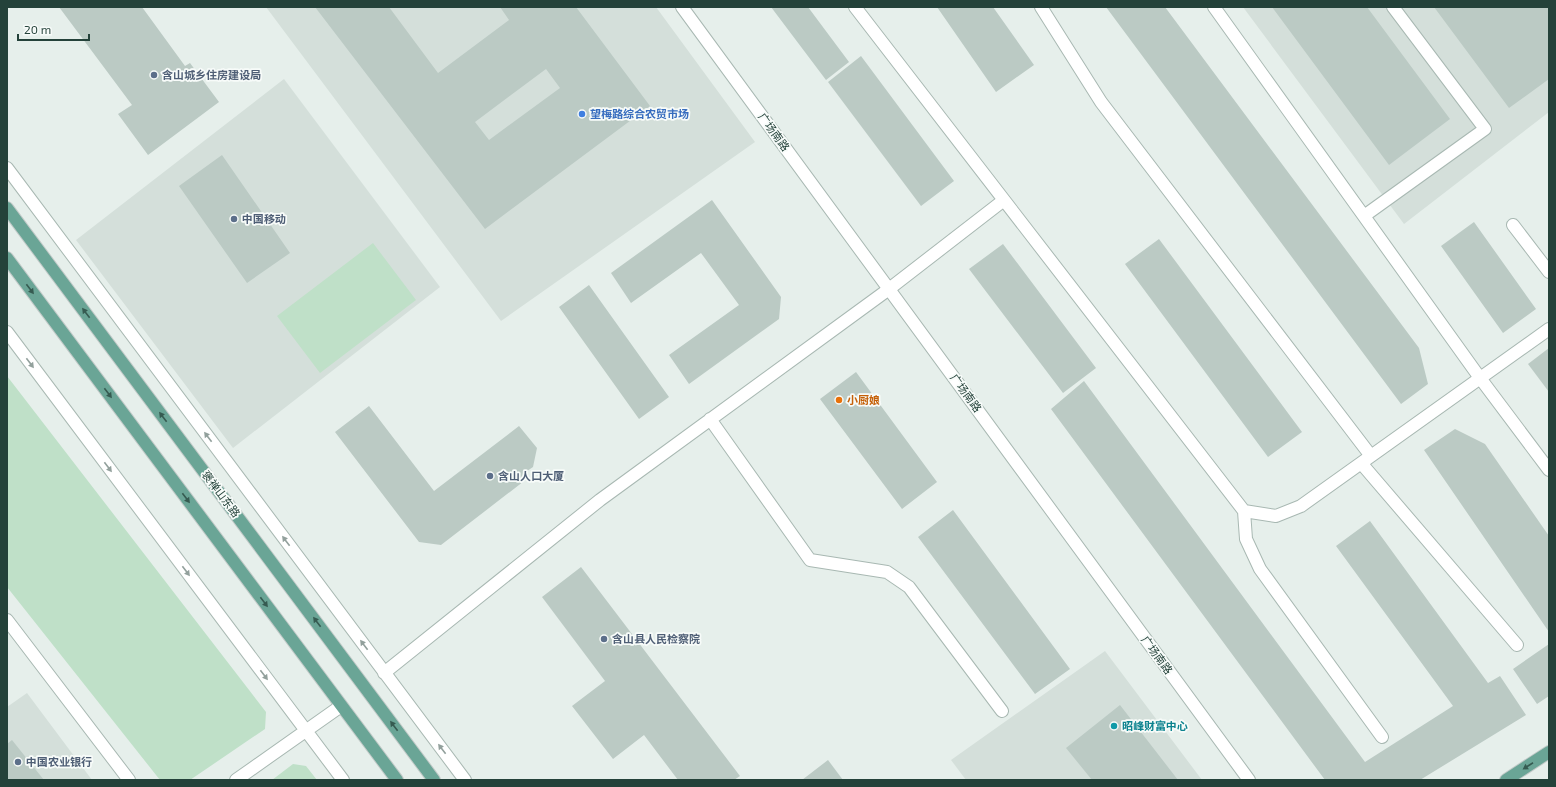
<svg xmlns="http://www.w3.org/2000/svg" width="1556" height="787" viewBox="0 0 1556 787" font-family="'Exo 2','Noto Sans SC',sans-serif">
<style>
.built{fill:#d4dfda}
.green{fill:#bfe0c8}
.building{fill:#bbcac4;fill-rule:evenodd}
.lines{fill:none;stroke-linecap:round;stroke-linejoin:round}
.minor-casing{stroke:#a8b8b2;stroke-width:14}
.major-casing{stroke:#c2cac8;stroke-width:14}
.minor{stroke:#fff;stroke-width:12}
.major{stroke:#6aa596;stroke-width:12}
.oneway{fill:#365b51}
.oneway2{fill:#92a09c}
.service-dot{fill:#5c6f8a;stroke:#f7fbf9;stroke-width:1.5}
.shop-dot{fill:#3f7fe0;stroke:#f7fbf9;stroke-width:1.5}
.food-dot{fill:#e8710a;stroke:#f7fbf9;stroke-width:1.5}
.culture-dot{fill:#0f9aa8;stroke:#f7fbf9;stroke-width:1.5}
.labels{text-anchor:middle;stroke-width:3.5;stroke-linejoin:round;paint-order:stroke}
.service-label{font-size:11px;font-weight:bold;fill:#4e5e75;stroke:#f7fbf9;text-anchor:start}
.shop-label{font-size:11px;font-weight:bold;fill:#366cbe;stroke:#f7fbf9;text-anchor:start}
.street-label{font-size:11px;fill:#24423a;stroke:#f7fbf9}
.food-label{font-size:11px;font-weight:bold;fill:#c56008;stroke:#f7fbf9;text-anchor:start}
.culture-label{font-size:11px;font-weight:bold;fill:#0d838f;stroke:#f7fbf9;text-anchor:start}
</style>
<rect width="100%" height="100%" fill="#e6efeb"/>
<!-- built -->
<path class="built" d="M266,7H656L755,142L501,321Z
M1243,7H1549V112L1404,224Z
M284,79L440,287L233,448L76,240Z
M1105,651L1202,780H966L951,760Z
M27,693L92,780H7V707Z"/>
<!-- green -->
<path class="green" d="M373,243L416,300L320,373L277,316Z
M7,376L266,712L265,729L190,780H160L7,587Z
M293,764L306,766L317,780H272Z"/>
<!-- building -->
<path class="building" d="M59,7H142L185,66L190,63L219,102L148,155L118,114L132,105Z
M315,7H389L438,73L509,20L500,7H576L650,106L485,229ZM546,69L560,88L489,140L475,122Z
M771,7H808L849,62L826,80Z
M937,7H993L1034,65L996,92Z
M1106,7H1165L1419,348L1428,384L1401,404Z
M1272,7H1367L1450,119L1389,165Z
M1434,7H1549V79L1509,108Z
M861,56L954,181L921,206L828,82Z
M222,155L290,253L247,283L179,186Z
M712,200L781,297L779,319L689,384L669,355L739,305L701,253L631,303L611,273Z
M1474,222L1536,309L1503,333L1441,246Z
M1159,239L1302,432L1268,457L1125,264Z
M1003,244L1096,368L1063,393L969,269Z
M589,285L669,397L639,419L559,307Z
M1549,348V392L1528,364Z
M856,372L937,482L902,509L820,399Z
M1084,381L1365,762L1453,706L1336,546L1370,521L1488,683L1500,676L1526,715L1420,780H1325L1051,409Z
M369,406L434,491L519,426L537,448L533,467L524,473L528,478L441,545L419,542L335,432Z
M1455,429L1485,444L1549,536V632L1424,450Z
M953,510L1070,669L1035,694L918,537Z
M581,567L740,776L734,780H678L644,735L613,759L572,706L605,681L542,597Z
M1549,644V696L1537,704L1513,669Z
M1120,705L1178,780H1092L1066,748Z
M12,740L44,780H7V744Z
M828,760L843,780H802Z"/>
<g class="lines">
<!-- minor casing -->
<g class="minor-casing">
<path id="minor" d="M682,7L1249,780
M855,7L1244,511L1276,516L1301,506L1549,329
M1041,7L1101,102L1371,456
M1214,7L1480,378L1549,470
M7,168L465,780
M1364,216L1485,129L1393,7
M1513,225L1549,272
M7,332L343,780
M710,419L810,560L887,572L909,587L1002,711
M1361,463L1517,645
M1244,511L1246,539L1260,569L1382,737
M7,620L129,780
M384,673L600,500L889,289L1004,200
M236,780L341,706"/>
</g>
<!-- major casing -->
<g class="major-casing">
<path id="major" d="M7,208L434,780
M7,258L397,780
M1506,780L1549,752"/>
</g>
<!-- minor -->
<use href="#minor" class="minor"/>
<!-- major -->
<use href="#major" class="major"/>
</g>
<!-- one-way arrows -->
<defs><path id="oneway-solid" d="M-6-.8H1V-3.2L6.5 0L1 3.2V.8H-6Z"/></defs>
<g class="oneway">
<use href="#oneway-solid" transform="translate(30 289) rotate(53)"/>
<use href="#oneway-solid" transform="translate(86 313) rotate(-127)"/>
<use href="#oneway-solid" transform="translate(108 393) rotate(53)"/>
<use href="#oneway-solid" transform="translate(163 417) rotate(-127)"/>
<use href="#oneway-solid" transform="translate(186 498) rotate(53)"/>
<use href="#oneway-solid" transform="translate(264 602) rotate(53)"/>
<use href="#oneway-solid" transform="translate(317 622) rotate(-127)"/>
<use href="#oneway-solid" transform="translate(394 726) rotate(-127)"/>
<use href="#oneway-solid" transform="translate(1528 766) rotate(147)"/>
</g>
<g class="oneway2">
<use href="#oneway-solid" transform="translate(30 363) rotate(53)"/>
<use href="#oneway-solid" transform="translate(208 437) rotate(-127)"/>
<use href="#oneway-solid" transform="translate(108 467) rotate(53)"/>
<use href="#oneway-solid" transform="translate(286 541) rotate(-127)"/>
<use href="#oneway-solid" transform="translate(186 571) rotate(53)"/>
<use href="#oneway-solid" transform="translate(364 645) rotate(-127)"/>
<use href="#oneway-solid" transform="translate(264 675) rotate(53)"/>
<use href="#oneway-solid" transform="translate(442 749) rotate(-127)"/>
</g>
<!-- markers -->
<g class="service-dot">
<circle cx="154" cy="75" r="4"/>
<circle cx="234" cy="219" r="4"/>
<circle cx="490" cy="476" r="4"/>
<circle cx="604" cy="639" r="4"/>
<circle cx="18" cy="762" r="4"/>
</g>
<circle class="shop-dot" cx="582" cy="114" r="4"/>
<circle class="food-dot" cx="839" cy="400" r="4"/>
<circle class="culture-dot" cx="1114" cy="726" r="4"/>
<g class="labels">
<!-- service labels -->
<g class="service-label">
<text x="162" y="79">含山城乡住房建设局</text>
<text x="242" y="223">中国移动</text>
<text x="498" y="480">含山人口大厦</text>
<text x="612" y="643">含山县人民检察院</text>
<text x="26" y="766">中国农业银行</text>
</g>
<!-- shop labels -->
<g class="shop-label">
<text x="590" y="118">望梅路综合农贸市场</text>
</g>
<!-- street labels -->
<g class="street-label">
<text transform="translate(774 132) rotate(54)" y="4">广场南路</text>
<text transform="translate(966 393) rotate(54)" y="4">广场南路</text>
<text transform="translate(221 494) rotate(53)" y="4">褒禅山东路</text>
<text transform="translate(1157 655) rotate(54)" y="4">广场南路</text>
</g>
<!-- food labels -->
<g class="food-label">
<text x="847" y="404">小厨娘</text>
</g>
<!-- culture labels -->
<g class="culture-label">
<text x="1122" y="730">昭峰财富中心</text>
</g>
</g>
<!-- border -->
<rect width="1556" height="787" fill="none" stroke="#24423a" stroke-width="16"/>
<!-- scale -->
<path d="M18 34v6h71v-6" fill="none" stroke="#24423a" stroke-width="2"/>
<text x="24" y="34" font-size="12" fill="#24423a" stroke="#f7fbf9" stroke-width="3" paint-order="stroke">20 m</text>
</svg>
